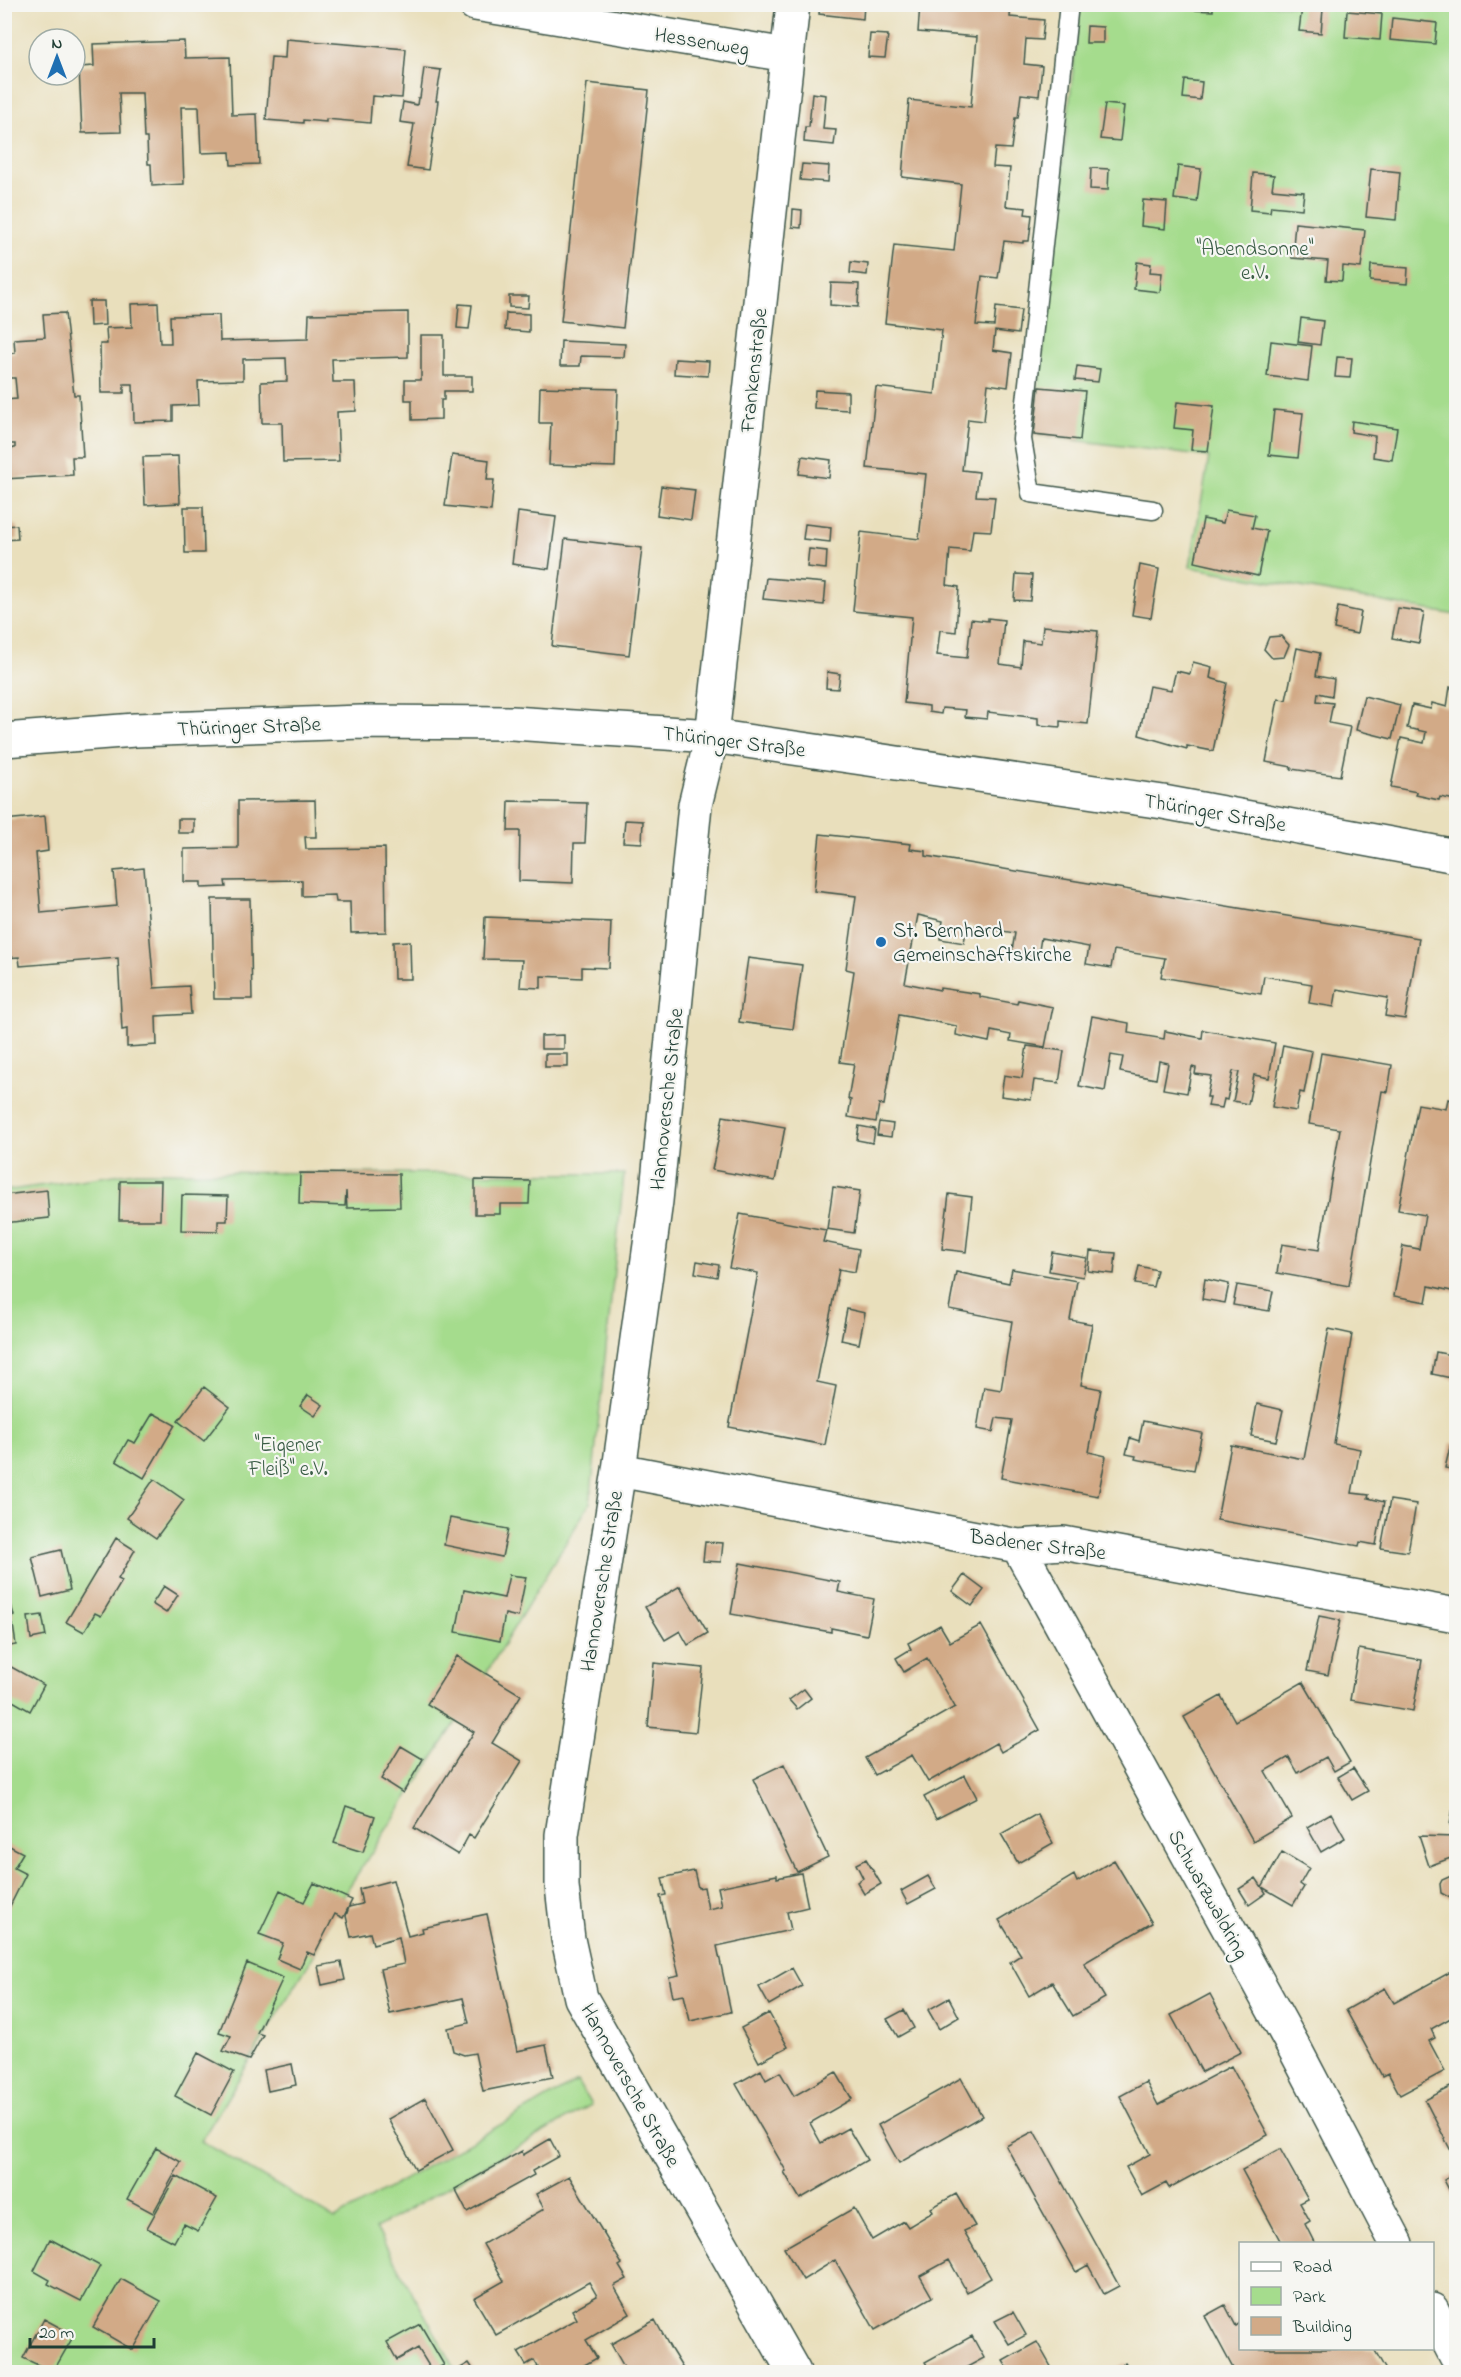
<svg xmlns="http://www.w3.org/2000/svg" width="1461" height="2377" viewBox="0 0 1461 2377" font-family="'Indie Flower',sans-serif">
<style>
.green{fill:#a5dc8d;stroke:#628c60;stroke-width:1.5}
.building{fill:#d2aa87}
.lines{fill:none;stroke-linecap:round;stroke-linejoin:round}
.lane-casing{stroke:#3d5548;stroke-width:21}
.street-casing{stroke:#3d5548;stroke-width:36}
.lane{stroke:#fff;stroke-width:18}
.street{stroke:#fff;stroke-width:33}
.poi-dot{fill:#1f6fb2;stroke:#f6f6f2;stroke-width:2}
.labels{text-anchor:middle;stroke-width:4.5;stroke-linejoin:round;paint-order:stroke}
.street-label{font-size:21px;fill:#1f3d34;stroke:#f6f6f2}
.park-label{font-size:21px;fill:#3a5d46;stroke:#f6f6f2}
.poi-label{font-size:21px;fill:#1f3d34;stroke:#f6f6f2;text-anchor:start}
</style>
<rect width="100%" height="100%" fill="#f6f6f2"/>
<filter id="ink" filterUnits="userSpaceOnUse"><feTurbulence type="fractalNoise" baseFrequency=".0167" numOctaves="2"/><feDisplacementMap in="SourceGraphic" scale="12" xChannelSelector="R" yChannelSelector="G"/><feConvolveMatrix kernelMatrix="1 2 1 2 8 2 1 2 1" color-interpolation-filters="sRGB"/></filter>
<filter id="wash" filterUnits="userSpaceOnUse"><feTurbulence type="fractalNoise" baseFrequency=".008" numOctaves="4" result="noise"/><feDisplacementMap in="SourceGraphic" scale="24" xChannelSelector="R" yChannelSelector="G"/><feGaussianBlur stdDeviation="1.35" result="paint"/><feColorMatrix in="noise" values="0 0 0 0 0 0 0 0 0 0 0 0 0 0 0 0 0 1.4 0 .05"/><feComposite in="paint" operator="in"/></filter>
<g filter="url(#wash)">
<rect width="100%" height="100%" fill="#e9dfbc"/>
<!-- green -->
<path class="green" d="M1080,5H1456V615L1190,567L1209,457L1034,435Z
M136,1172L624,1174L590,1503L457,1721L343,1896L314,1955L201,2141L335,2219L577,2081L591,2105L376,2228L457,2372H5L4,1191Z"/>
<g id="blocks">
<!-- building -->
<path class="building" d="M820,4H864L863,19L819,14Z
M920,4H1011L1010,17L1044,20L1042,40L1026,39L1024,64L1042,66L1039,96L1021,94L1018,118H1015L1011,149L995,148L993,167L1010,168L1006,206L1026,208L1025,214L1032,215L1029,241H1023V243L1004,241L998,278L982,276L976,325L994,326L996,307L1021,310L1018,334L995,331L993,350L1012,353L1008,387L988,384L984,421L968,419L962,470L979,472L976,496L995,497L991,531L973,530L970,551L950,549L947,585L959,587L956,632L940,630L937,655L967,658L971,619L988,621V618L1004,620L1000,664L1021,667L1023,641L1041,643L1043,626L1098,631L1088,724L1060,721V727L1038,725V718L988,712L987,719L965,717L966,710L942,708L941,714L929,712V706L904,703L912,617L853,611L861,532L919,539L926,474L867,468L876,387L935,394L936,386L942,330L885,323L894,245L954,251L961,184L902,177L909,100L971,107L977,37L918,32Z
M1113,4H1132V10L1113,9Z
M1193,4H1213V11L1192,10Z
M1302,7L1323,9L1321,33L1299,31Z
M1347,11L1382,14L1380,40L1345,37Z
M1392,18L1437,23L1435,44L1390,40Z
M1087,26L1103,27V43H1086Z
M870,34L888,35L885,58L868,57Z
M286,39L406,49L402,98L372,96L370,123L326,119V122L303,120V123L266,120L271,57L285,58Z
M184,41L185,58L230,57L232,115L257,114L259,164L231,165L230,152L201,153L199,107H181L184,184L152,186L151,164H148L147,138H144L142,93H119L121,132L82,133L79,67L94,66L93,44Z
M424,68L441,70L436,101H438L428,170L407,167L414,124L400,122L403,102L417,105L418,98H420Z
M1185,80L1202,82L1200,100L1183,98Z
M587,83L649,90L623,328L561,321Z
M812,93L826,95L823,129L836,130L834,145L804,142L805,127H809Z
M1105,104L1124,106L1120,141L1100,139Z
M802,164L829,166L828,182L800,180Z
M1178,166L1201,169L1197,202L1174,199Z
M1091,168L1109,169L1108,190L1090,189Z
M1371,169L1400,172L1396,220L1366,217Z
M1253,173L1274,175L1272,189L1304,192L1302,209L1271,206L1270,212L1250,210Z
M1143,200L1167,202L1165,229L1141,226Z
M793,209L802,210L801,228L792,227Z
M1295,223L1365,230L1361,268L1343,266L1342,281L1326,280L1328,261L1292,258Z
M851,262L868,264L867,275L850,273Z
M1137,262L1151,264L1150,272L1162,273L1160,292L1134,289Z
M1371,265L1408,268L1407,284L1370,281Z
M831,283L859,284L858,307L830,305Z
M509,296H529L528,308L509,307Z
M89,301H104L105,325L90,326Z
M158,303L160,343H171L170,316L219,315L220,341L308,339L309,314L408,312V357L332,359L333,382H355L356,411L337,412L339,461L283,462L282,423H262L261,382L287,381L286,358L243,359V380L198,381L199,405L173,406V421L134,422L133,384H124V393H101L100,344H107L106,328L132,327L131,304Z
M459,304L472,305L469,329L457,328Z
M65,313L74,395H79L83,457H72L73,475L4,479V449L15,448V444H4V400L17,399L15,378H4V354L15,353L14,339L45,337L43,314Z
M506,313L529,314V332L505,330Z
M1301,318L1323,321L1320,345L1298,342Z
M421,335H444V376H472V391H444V400H441V419L412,420V400H405V380H421Z
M561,341L625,344L624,357L581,356L580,366H560Z
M1271,341L1312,346L1308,381L1267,376Z
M1337,357L1352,358L1350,378L1335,377Z
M675,359L709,361L708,376L674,374Z
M1077,366L1100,369L1098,382L1075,380Z
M540,387L618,389L615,467L549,465L551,423H539Z
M1039,387L1085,391L1080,440L1034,435Z
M815,390L848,392V410L814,408Z
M1177,402L1214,406L1208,451L1191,450L1193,430L1174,428Z
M1274,410L1303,413L1298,458L1269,455Z
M1352,421L1397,428L1392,460L1373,457L1375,436L1351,432Z
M452,455L489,460L487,480H494L491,511L445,506Z
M178,456L180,503L145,505L143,457Z
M802,456L831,460L829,478L799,474Z
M661,486L695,490L691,520L657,515Z
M184,507H203L204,553H185Z
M1226,510L1255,515L1252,528L1267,531L1258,576L1195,562L1203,519L1223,523Z
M518,512L556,517L549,569L512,564Z
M805,524L831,527L830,542L803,539Z
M17,525L18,539L4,540V526Z
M565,539L642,548L629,655L552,646Z
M809,549L827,551L826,569L807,567Z
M1140,565L1159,569L1151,618L1132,615Z
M1016,574L1032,575L1030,601L1014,600Z
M766,578L826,583L824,605L763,599Z
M1338,607L1361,612L1357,634L1334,629Z
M1398,608L1424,612L1419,643L1392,638Z
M1281,636L1289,645L1284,657L1272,658L1264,649L1269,637Z
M1297,648L1320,653L1316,676L1334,679L1332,696L1318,693L1317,701L1333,703L1329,723L1350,727L1340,776L1291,769L1292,767L1266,762L1278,699L1286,700Z
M1193,662L1212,667L1210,678L1227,683L1213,751L1187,746V749L1139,735L1149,686L1171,690L1176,671L1190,674Z
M827,672L840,674L838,689L826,688Z
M1450,687L1456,689V800L1440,797L1439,800L1416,795L1417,792L1391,787L1401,738L1424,743L1426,732L1407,728L1412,705L1431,709L1432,703L1447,707Z
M1364,696L1400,705L1392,739L1356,730Z
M315,800L316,837H305L306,849L385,848L386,932L351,933L350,902H336L335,895L302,896V880L225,881L226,887L201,888V882H184V849L238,848V801Z
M509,801L587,803L585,843H574L573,883L519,881L520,831H508Z
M45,816L48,851L36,853L41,913L117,906L114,871L144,868L154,988L189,986L191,1014L156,1016L157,1045L127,1047V1029L122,1030L118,958L20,966L19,957L4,958V820Z
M178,819H194V833H178Z
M625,820L643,821L642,843L623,842Z
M820,834L911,844L910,849L926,851V856L1419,938L1405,1019L1385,1016L1388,998L1337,989L1334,1007L1309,1003L1312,984L1264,976L1261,994L1161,977L1165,958L1114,950L1111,968L1086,964L1089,947L1041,938L1038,956L1012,951L1015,933L967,925L964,943L940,939L943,921L918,915L905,983L940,990V988L980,994V997L1017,1004L1018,1000L1053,1007L1045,1047L1010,1041L1011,1035L991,1031L989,1042L956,1035L957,1026L899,1015L884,1105L879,1104L876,1122L848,1117L851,1100L848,1099L854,1064L840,1062L854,971L846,969L856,896L814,891Z
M212,899H250L252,999H214Z
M485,917L611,922L609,968L582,967V978L541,976V988L520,987L522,960L483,959Z
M410,941L411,979H394L393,942Z
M748,958L802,965L793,1029L739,1022Z
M1092,1016L1129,1023L1128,1033L1164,1039L1165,1031L1202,1038L1203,1030L1275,1043L1269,1078L1254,1075L1248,1104L1233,1101L1239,1072L1233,1071L1227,1100L1224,1099L1222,1108L1208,1106L1210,1097H1207L1211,1076L1195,1074L1196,1068L1192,1067L1187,1093L1163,1089L1168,1063L1159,1061L1156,1079L1120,1072L1123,1057L1111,1055L1105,1091L1079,1086Z
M564,1035V1049H541V1036Z
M1283,1045L1312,1051L1304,1093L1300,1092L1296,1111L1272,1107Z
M1027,1046L1064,1051L1059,1083L1034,1080L1031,1100L1001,1096L1004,1075L1022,1078Z
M1321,1053L1392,1065L1388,1092L1382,1091L1349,1286L1277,1273L1282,1244L1319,1250L1340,1129L1309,1124Z
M545,1054H568V1067H545Z
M1448,1099L1456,1101V1292L1429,1286L1426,1302L1394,1296L1403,1246L1419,1249L1425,1215L1398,1210L1418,1104L1446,1109Z
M723,1116L785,1127L775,1181L712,1170Z
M879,1122L893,1124L891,1137L877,1135Z
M859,1126L875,1129L873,1143L857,1140Z
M300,1173L399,1174L400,1207L347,1208L346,1191L345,1206L299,1204Z
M475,1180L530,1181L529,1204H500V1214H475Z
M120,1181H161L160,1220H119Z
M833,1187L860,1191L854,1233L827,1229Z
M47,1190L49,1218L4,1223V1195Z
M949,1194L972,1197L966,1252L942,1249Z
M182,1195L228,1196L227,1221H218V1231L181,1230Z
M740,1214L826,1230L823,1242L859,1249L855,1272L839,1269L817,1382L836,1386L825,1445L729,1427L758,1273L729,1268Z
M1090,1251L1116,1253L1114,1274L1088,1271Z
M1052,1252L1087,1258L1083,1277L1049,1271Z
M697,1261L719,1265L717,1277L695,1273Z
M1139,1266L1157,1270L1153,1287L1135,1284Z
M1012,1269L1077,1281L1070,1320L1092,1324L1081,1385L1101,1389L1089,1452L1106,1456L1098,1496L1001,1478L1012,1420L996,1418L993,1432L977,1429L984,1387L1001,1390L1012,1321L949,1309L956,1272L1009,1283Z
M1205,1279L1229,1284L1225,1303L1202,1299Z
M1237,1285L1273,1291L1269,1311L1233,1305Z
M847,1309L865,1313L859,1344L841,1340Z
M1329,1329L1352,1334L1334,1444L1360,1449L1352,1493L1369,1495L1368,1498L1384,1502L1376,1545L1360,1542L1359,1546L1217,1520L1231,1445L1304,1459Z
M1436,1352L1456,1356V1379L1432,1374Z
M204,1387L230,1407L204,1441L178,1421Z
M308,1395L323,1405L315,1416L300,1406Z
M1257,1404L1283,1410L1276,1441L1251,1436Z
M153,1413L175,1425L144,1478L116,1461L128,1440L135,1443Z
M1143,1421L1202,1433L1194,1470L1135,1459L1136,1456L1126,1454L1130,1438L1139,1441Z
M1451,1443L1456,1444V1470L1445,1468Z
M154,1479L184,1500L156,1538L127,1518Z
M1390,1500L1416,1504L1408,1552L1381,1548Z
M450,1518L508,1529L502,1557L444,1545Z
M116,1538L135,1550L118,1579L122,1581L101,1616L95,1613L84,1632L66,1622Z
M705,1542L723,1543L721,1562L703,1561Z
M61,1550L70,1590L42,1597L32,1557Z
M740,1563L840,1582L838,1592L874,1599L867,1635L831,1628V1632L731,1614Z
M509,1575L526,1577L518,1617L505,1614L500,1641L456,1632L464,1590L504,1598Z
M964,1575L984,1590L972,1606L952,1591Z
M4,1577L14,1616L4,1619Z
M164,1586L178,1595L166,1613L152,1604Z
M680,1586L708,1633L688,1645L680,1631L665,1640L645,1607Z
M42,1615L46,1636L31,1639L28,1617Z
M1319,1616L1340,1620L1328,1675L1307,1671Z
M13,1625L16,1645L4,1647V1627Z
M940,1625L950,1642L981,1625L1040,1730L1001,1752L996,1743L928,1782L912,1755L875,1775L865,1758L955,1707L927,1658L904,1672L896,1658L911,1649L908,1643Z
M1359,1649L1422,1660L1413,1711L1350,1700Z
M457,1656L521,1695L492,1743L522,1761L474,1838L469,1835L458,1855L414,1828L474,1732L427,1704Z
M4,1663L44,1685L30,1711L4,1696Z
M654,1663L703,1668L696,1732L648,1727Z
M1303,1682L1350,1762L1334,1771L1326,1757L1298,1773L1289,1757L1265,1771L1292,1818L1253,1841L1184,1717L1221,1696L1235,1721Z
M804,1689L811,1698L797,1709L789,1700Z
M401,1746L423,1759L403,1793L381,1779Z
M784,1764L828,1857L797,1872L753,1779Z
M1353,1768L1368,1791L1352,1800L1338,1777Z
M965,1775L977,1798L936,1819L924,1797Z
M1455,1795H1456V1827L1450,1825Z
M346,1806L375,1816L363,1852L334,1843Z
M1331,1813L1345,1838L1321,1852L1307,1827Z
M1037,1814L1053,1843L1018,1863L1001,1834Z
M1419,1836L1456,1837V1856L1429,1866Z
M4,1843L23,1853L14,1868L26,1874L4,1918Z
M1282,1852L1309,1868L1300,1884L1304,1887L1293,1905L1262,1887Z
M866,1859L881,1884L864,1894L857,1882L863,1878L856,1864Z
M1114,1860L1152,1923L1084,1963L1105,1998L1073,2016L1052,1982L1029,1996L1010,1962L1021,1955L999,1920L1074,1875L1077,1882Z
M694,1871L698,1888L704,1887L708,1909L722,1906L718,1887L777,1875V1878L801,1873L808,1907L787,1912L791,1930L717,1946L731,2012L690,2021L684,1995L673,1997L669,1977L679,1975L660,1896L666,1895L662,1878Z
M928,1876L936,1889L908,1904L901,1891Z
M1451,1876L1456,1878V1896L1450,1898L1441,1893L1440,1884L1442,1880Z
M1256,1878L1266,1893L1249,1905L1239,1889Z
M393,1880L408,1936L423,1932L422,1928L487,1914L517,2051L546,2045L553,2077L483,2091L475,2053L464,2055L453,2051L448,2028L469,2023L463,1998L390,2014L380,1969L404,1964L399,1937L373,1944L370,1933L351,1937L346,1916L349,1907L362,1904L359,1889Z
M314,1883L352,1900L343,1918L335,1914L314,1955L307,1952L300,1969L277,1959L283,1943L259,1934L280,1890L304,1902Z
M341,1962L345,1980L322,1985L318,1966Z
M247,1963L283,1978L257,2033L263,2035L249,2060L223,2051L231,2036L219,2032Z
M792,1968L802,1986L769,2005L759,1987Z
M1456,1969V2015L1431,2029L1435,2038L1429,2041L1445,2071L1400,2095L1388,2073L1382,2076L1346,2010L1385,1988L1394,2003Z
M1210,1994L1241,2052L1202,2072L1171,2015Z
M949,1998L959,2017L939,2029L928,2010Z
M904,2010L914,2028L898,2037L887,2019Z
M769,2013L788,2047L759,2062L741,2028Z
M198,2053L234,2072L211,2115L175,2096Z
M292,2064L296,2085L268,2091L264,2070Z
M1231,2066L1268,2135L1169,2188L1166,2183L1142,2196L1126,2167L1150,2154L1120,2096L1146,2082L1158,2105Z
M761,2070L766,2080L780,2072L794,2096L836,2072L852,2099L810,2123L821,2143L848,2128L867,2160L800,2199L784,2172L786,2171L736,2084Z
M961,2078L982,2116L899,2163L878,2125Z
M1456,2084V2148L1451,2151L1425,2100Z
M425,2098L453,2150L416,2170L388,2119Z
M1034,2131L1119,2286L1104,2294L1088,2265L1076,2272L1006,2146Z
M550,2139L559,2156L532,2171L534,2175L467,2212L455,2189L522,2151L523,2155Z
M156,2148L181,2162L153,2213L127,2199Z
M1280,2149L1308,2199L1300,2203L1310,2221L1305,2224L1315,2244H1282L1242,2170Z
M1456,2173V2203L1444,2180Z
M176,2176L217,2198L198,2231L184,2224L174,2242L147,2228Z
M569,2176L622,2264L619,2266L627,2279L614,2286L630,2314L586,2340L597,2358L572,2372H529L538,2367L534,2360L526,2365L518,2352L577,2319L572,2310L597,2296L589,2282L496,2335L474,2298L504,2281L483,2244L544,2209L536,2194Z
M956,2194L975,2226L964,2231L991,2278L967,2292L949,2260L920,2276L932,2297L875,2330L835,2260L803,2280L784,2248L854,2208L872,2240L904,2221L908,2227L933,2212L931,2208Z
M50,2239L100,2266L81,2301L48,2284L50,2280L34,2271Z
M121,2279L161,2301L133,2350L93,2327Z
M1225,2305L1236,2326L1240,2323V2349H1374L1387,2372H1310L1309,2370L1296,2372L1286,2369L1280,2372H1235L1205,2316Z
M1013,2312L1026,2335L1009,2344L995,2321Z
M44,2319L74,2335L53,2372L23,2358Z
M655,2320L672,2351L685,2372H637L636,2371L627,2372L611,2344Z
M420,2324L444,2365L432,2371L418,2348L397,2360L387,2342Z
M972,2336L984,2358L958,2372H931L925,2362Z
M1037,2342L1054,2372H1010L1003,2361Z
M469,2363L475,2372H461L459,2369Z
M1125,2363L1131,2372H1109Z"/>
</g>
</g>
<g filter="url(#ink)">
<use href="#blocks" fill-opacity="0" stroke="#3d5548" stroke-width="1.5"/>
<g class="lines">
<!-- lane casing -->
<g class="lane-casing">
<path id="lane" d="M1069,4L1022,439L1031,493L1153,510"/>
</g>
<!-- street casing -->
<g class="street-casing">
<path id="street" d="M475,4L787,55
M793,4L712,736L695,805L656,1201L619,1470L562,1835V1886L568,1939L581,1998L794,2372
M4,740L135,730L361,722L512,723L712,736L1163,802L1456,856
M619,1470L1018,1546L1063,1543L1456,1615
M1018,1546L1296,2051L1397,2244
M1432,2310L1456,2356"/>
</g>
<!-- lane -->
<use href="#lane" class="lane"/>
<!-- street -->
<use href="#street" class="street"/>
</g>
</g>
<!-- markers -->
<circle class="poi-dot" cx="881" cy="942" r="6"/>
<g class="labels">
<!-- street labels -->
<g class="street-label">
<text transform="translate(702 41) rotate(9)" y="7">Hessenweg</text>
<text transform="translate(753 370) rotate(-84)" y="7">Frankenstraße</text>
<text transform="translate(249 726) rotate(-2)" y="7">Thüringer Straße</text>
<text transform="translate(734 741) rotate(7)" y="7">Thüringer Straße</text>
<text transform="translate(1215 812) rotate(10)" y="7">Thüringer Straße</text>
<text transform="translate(666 1099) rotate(-84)" y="7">Hannoversche Straße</text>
<text transform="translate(1038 1544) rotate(7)" y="7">Badener Straße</text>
<text transform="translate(601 1581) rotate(-81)" y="7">Hannoversche Straße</text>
<text transform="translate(1209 1894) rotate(61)" y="7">Schwarzwaldring</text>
<text transform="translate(631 2085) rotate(61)" y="7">Hannoversche Straße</text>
</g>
<!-- park labels -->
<g class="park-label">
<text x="1255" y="255">"Abendsonne"<tspan x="1255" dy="24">e.V.</tspan></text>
<text x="288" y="1451">"Eigener<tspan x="288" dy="24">Fleiß" e.V.</tspan></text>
</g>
<!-- poi labels -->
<g class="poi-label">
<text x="893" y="937">St. Bernhard<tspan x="893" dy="24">Gemeinschaftskirche</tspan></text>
</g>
</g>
<!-- margin -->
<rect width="1461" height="2377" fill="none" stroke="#f6f6f2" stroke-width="24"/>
<!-- legend -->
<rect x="1239" y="2242" width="195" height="108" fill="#f6f6f2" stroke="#a0aca6" stroke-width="1.5"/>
<rect x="1251" y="2262" width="30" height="9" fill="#ffffff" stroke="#a0aca6" stroke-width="1.5"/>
<text x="1293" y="2272" font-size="18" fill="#1f3d34">Road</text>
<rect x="1251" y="2287" width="30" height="18" fill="#a5dc8d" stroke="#a0aca6" stroke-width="1.5"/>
<text x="1293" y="2302" font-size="18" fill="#1f3d34">Park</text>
<rect x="1251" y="2317" width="30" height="18" fill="#d2aa87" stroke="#a0aca6" stroke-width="1.5"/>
<text x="1293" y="2332" font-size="18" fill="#1f3d34">Building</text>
<!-- north arrow -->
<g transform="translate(57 57)"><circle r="28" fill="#f6f6f2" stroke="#a0aca6" stroke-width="1.5"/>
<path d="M0-4.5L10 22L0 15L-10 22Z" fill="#1f6fb2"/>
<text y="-9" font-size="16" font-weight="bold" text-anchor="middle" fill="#1f3d34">N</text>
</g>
<!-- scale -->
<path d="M30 2338v9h124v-9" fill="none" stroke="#1f3d34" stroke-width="3"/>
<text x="39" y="2338" font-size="18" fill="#1f3d34" stroke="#f6f6f2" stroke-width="4.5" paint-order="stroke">20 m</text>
</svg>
